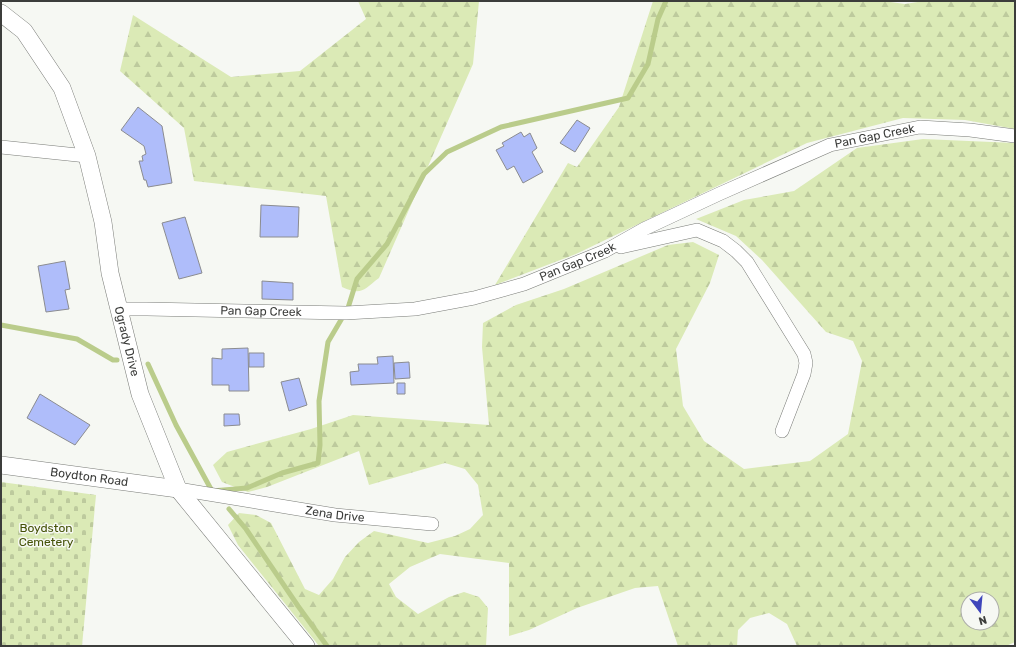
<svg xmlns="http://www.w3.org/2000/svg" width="1016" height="647" viewBox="0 0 1016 647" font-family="Rubik,sans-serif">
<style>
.forest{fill:url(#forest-firs);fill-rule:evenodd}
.cemetery{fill:url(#cemetery-stones)}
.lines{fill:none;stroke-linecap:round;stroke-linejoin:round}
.stream{stroke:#bacc8b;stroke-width:5}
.building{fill:#afbdfa;stroke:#8b8c90}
.minor-casing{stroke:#7a7c78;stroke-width:14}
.tertiary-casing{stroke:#7a7c78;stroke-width:18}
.minor{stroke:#fff;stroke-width:13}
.tertiary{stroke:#fff;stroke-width:17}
.labels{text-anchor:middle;stroke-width:3;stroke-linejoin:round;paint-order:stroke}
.street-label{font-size:12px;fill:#3c3d3b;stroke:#f6f8f3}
.park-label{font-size:12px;fill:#455207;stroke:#f6f8f3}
</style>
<defs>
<pattern id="forest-firs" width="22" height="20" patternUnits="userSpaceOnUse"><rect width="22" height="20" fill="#dbeab6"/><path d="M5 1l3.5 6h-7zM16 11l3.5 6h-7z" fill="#bdca9d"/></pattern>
<pattern id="cemetery-stones" width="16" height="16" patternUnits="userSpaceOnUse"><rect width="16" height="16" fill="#dbeab6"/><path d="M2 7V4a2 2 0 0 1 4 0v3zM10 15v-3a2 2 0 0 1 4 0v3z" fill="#bdca9d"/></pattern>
</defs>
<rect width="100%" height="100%" fill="#f6f8f3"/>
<!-- forest -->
<path class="forest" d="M358,1H479L473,64L379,278C363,290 362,296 342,287L326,196L194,181L184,128L120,71L133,15L231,77L300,71L366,19Z
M653,1H883L905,4L924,1H1015V129L965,120L903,118L807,143L576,254L495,285L568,163L577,167L619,107Z
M923,139L1015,143V642L1006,646H797L787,624L769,613L750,618L738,630L737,646H678L658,586L635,588L577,608L529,630L509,636V563L440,554L410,567L389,584L396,597L418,614L449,597L464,592L479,597L488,608L486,646H319L238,545L228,525L239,513L256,515L271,523L305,589L319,595L333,579L345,557L359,542L374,531L428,543L455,536L470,529L483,515L478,485L465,469L445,463L369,485L359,451L267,487L248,492L222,482L213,465L227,452L311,429L353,415L489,425L482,347L483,323L516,305L564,289L668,245L693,242L719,255L710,283L676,349L683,406L704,441L744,469L810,461L848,434L862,361L853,341L826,332L762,260L736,236L696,219L744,200L794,191L857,148ZM968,599H992V623H968Z"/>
<!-- cemetery -->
<path class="cemetery" d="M1,482L96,495L82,646H1Z"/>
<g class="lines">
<!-- stream -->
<path class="stream" d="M1,325L77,339L113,360H117
M148,364L176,425L212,491L247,488L282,473L318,463L320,445L319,401L328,342L348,308L357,279L387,244L424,174L447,152L501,127L628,98L648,64L658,19L666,1
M229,509L246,529L298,606L327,646"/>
</g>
<!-- building -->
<path class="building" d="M138,107L162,126L172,183L148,187L146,180H144L139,161H143L142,156L146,154L144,146L121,130Z
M577,120L590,128L575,152L560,143Z
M521,132L524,137L530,133L537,148L532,152L543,172L523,183L514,166L507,170L496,150L504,146L502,143Z
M261,205L299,207L298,237H260Z
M185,217L202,273L179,279L162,223Z
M65,261L70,289L65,290L69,309L46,312L38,266Z
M262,281L293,283V300L262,299Z
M248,348L249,391H229V385H212V358L222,359V349Z
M249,353H264V367H249Z
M393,356L394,383L351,385L350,372L359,371L358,364H378L377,357Z
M409,362L410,378L395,379L394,363Z
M299,378L307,405L289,411L281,382Z
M397,383H405V394H397Z
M40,394L90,425L75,445L27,418Z
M224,414H239L240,425L224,426Z"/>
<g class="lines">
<!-- minor casing -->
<g class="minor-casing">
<g id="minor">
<path d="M1,147L87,156"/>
<path d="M621,247L697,230L723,241L736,251L747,262L804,354L806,363L804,374L782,431"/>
<path id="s1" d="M120,309H147L346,313L415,309L474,298L524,284L605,251L644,229L719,194L830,145L920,127L970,130L1015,136"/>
<path id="s2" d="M178,489L335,515L432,524"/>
</g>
</g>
<!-- tertiary casing -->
<g class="tertiary-casing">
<g id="tertiary">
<path id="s3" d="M1,13L24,31L62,88L87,156L103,222L110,273L140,394L178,489L306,646"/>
<path id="s4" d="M1,465L178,489"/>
</g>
</g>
<!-- minor -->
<use href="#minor" class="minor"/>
<!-- tertiary -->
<use href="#tertiary" class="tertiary"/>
</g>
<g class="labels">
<!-- street labels -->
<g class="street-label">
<text dy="4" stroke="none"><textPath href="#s1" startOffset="789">Pan Gap Creek</textPath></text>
<text dy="4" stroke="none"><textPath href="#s1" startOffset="465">Pan Gap Creek</textPath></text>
<text dy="4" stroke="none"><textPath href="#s1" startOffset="141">Pan Gap Creek</textPath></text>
<text dy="4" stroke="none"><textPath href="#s3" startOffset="360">Ogrady Drive</textPath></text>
<text dy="4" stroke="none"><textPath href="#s4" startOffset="89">Boydton Road</textPath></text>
<text dy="4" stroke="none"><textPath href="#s2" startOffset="159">Zena Drive</textPath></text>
</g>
<!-- park labels -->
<g class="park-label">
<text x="46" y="532">Boydston<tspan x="46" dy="14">Cemetery</tspan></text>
</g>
</g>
<!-- border -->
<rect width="1016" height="647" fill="none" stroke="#3c3d3b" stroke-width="4"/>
<!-- north arrow -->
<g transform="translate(980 611) rotate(164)"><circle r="19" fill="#f6f8f3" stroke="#acada9"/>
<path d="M0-3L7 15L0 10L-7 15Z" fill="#3f46bb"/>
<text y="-6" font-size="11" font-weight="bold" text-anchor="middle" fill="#3c3d3b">N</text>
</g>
</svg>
